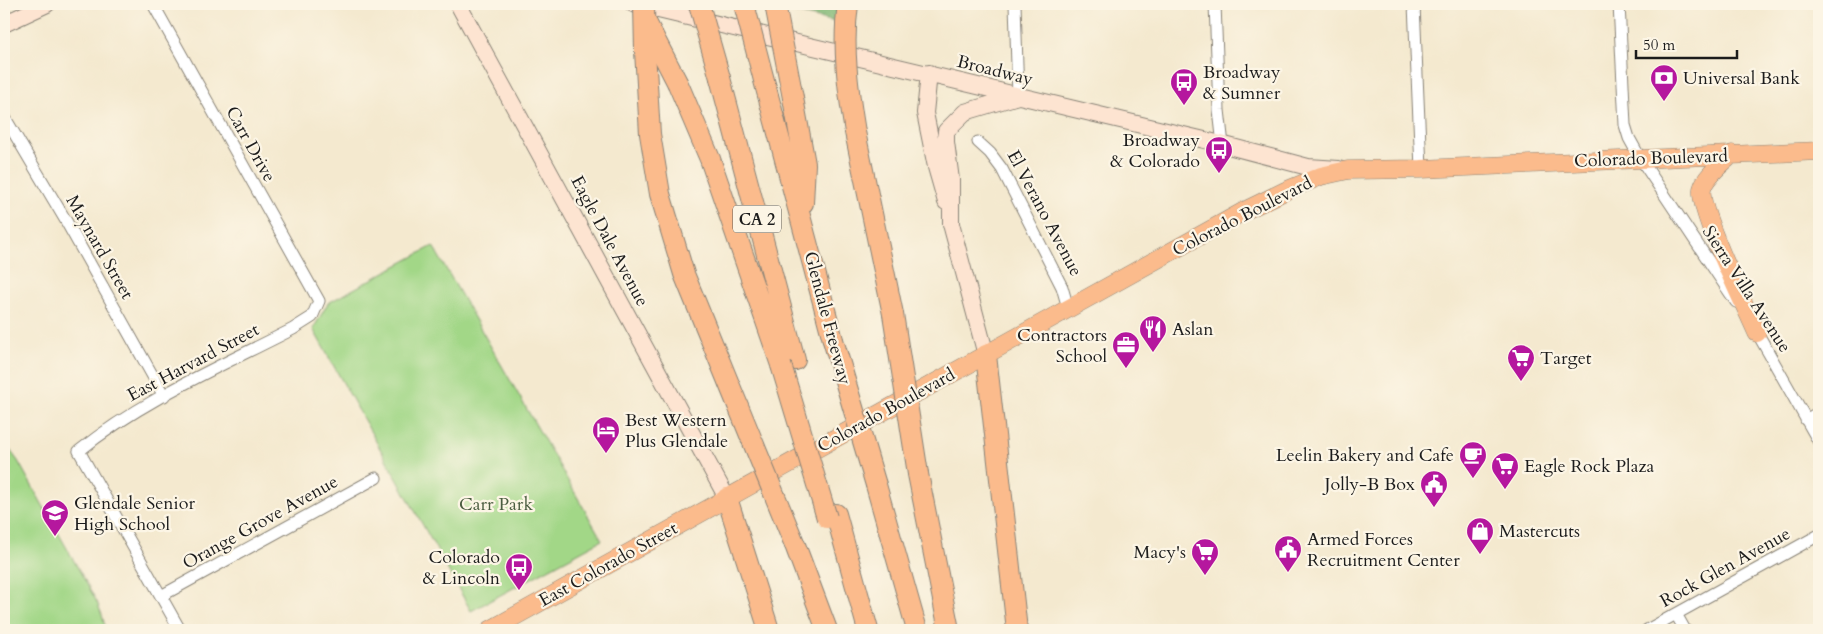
<svg xmlns="http://www.w3.org/2000/svg" width="1823" height="634" viewBox="0 0 1823 634" font-family="Cardo,serif">
<style>
.green{fill:#a2d787;stroke:#5f7a52}
.forest{fill:#81b874;stroke:#4e6a48}
.lines{fill:none;stroke-linecap:round;stroke-linejoin:round}
.street-casing{stroke:#888276;stroke-width:13}
.secondary-casing{stroke:#888276;stroke-width:18}
.primary-casing{stroke:#888276;stroke-width:19}
.highway-casing{stroke:#888276;stroke-width:22}
.street{stroke:#fff;stroke-width:11}
.secondary{stroke:#fde4d1;stroke-width:16}
.primary{stroke:#fbbb8c;stroke-width:18}
.highway{stroke:#fbbb8c;stroke-width:20}
.highway-bridge-casing{stroke:#888276;stroke-width:22;stroke-linecap:butt}
.highway-bridge{stroke:#fbbb8c;stroke-width:20}
.labels{text-anchor:middle;stroke-width:4.5;stroke-linejoin:round;paint-order:stroke}
.shield{fill:#fcf5e5;stroke:#5f5d58;stroke-width:1}
.shield-label{font-size:16px;font-weight:bold;fill:#1c1c1c}
.street-label{font-size:18px;fill:#1c1c1c;stroke:#fcf5e5}
.poi-label{font-size:18px;fill:#1c1c1c;stroke:#fcf5e5;text-anchor:start}
.park-label{font-size:18px;fill:#4b5d41;stroke:#fcf5e5}
</style>
<rect width="100%" height="100%" fill="#fcf5e5"/>
<filter id="ink" filterUnits="userSpaceOnUse"><feTurbulence type="fractalNoise" baseFrequency=".02" numOctaves="2"/><feDisplacementMap in="SourceGraphic" scale="10" xChannelSelector="R" yChannelSelector="G"/><feConvolveMatrix kernelMatrix="1 2 1 2 8 2 1 2 1" color-interpolation-filters="sRGB"/></filter>
<filter id="wash" filterUnits="userSpaceOnUse"><feTurbulence type="fractalNoise" baseFrequency=".0096" numOctaves="4" result="noise"/><feDisplacementMap in="SourceGraphic" scale="20" xChannelSelector="R" yChannelSelector="G"/><feGaussianBlur stdDeviation="1.12" result="paint"/><feColorMatrix in="noise" values="0 0 0 0 0 0 0 0 0 0 0 0 0 0 0 0 0 1.4 0 .05"/><feComposite in="paint" operator="in"/></filter>
<g filter="url(#wash)">
<rect width="100%" height="100%" fill="#f4e9cf"/>
<!-- green -->
<path class="green" d="M433,246L602,540L471,611L313,329L328,303Z
M4,442L18,461L97,602L102,615L106,630H4Z"/>
<!-- forest -->
<path class="forest" d="M786,4H842L840,23L788,11Z"/>
</g>
<g filter="url(#ink)">
<g class="lines">
<!-- street casing -->
<g class="street-casing">
<path id="street" d="M153,4L319,301L312,317L293,329C221,366 142,400 79,451L180,630
M1015,4L1018,96
M1215,4L1219,110L1223,145
M1414,4L1421,169
M1619,4L1625,125L1629,138L1640,158L1736,302
M4,116L66,221L164,396
M978,142L990,153L1002,169L1062,287L1068,308
M1754,327L1819,442
M1806,420L1819,412
M161,596L376,478
M1676,614L1685,630
M1647,630L1819,535"/>
</g>
<!-- secondary casing -->
<g class="secondary-casing">
<path id="secondary" d="M458,4L727,498
M633,4L1217,143L1308,167L1339,169
M4,24L47,4
M929,73L925,113L936,167L946,202
M986,355L951,224V180L946,142V131L965,112L1018,96"/>
</g>
<!-- primary casing -->
<g class="primary-casing">
<path id="primary" d="M1732,154C1723,163 1705,176 1702,189C1698,211 1746,307 1757,333
M490,630L1246,210L1285,191L1321,176L1348,170L1421,169L1819,151"/>
</g>
<!-- highway casing -->
<g class="highway-casing">
<path id="highway" d="M720,78L795,360
M678,84L710,159L781,365
M766,88L833,340
M793,98L805,164L803,203
M855,132L893,314
M986,355L1017,630
M918,474L949,630
M876,485L917,630
M727,498L769,630
M836,514L868,630
M795,545L827,630"/>
</g>
<!-- street -->
<use href="#street" class="street"/>
<!-- secondary -->
<use href="#secondary" class="secondary"/>
<!-- primary -->
<use href="#primary" class="primary"/>
<!-- highway -->
<use href="#highway" class="highway"/>
<!-- highway-bridge casing -->
<g class="highway-bridge-casing">
<path id="highway-bridge" d="M644,4L645,51L650,134L660,194L684,274L795,545
M699,4L720,78
M744,4L766,88
M775,4L793,98
M848,4C842,46 848,90 855,132
M646,22L678,84
M893,314L918,474
M833,340L876,485
M781,365L827,518"/>
</g>
<!-- highway-bridge -->
<use href="#highway-bridge" class="highway-bridge"/>
</g>
</g>
<!-- icons -->
<defs>
<g id="bank-pin" transform="scale(1.4375)"><path d="M0 17L-7.5 6A9.5 9.5 0 1 1 7.5 6Z" fill="#b5179e" stroke="#fcf5e5"/><path d="M-6-4H6V4H-6ZM0-2.3a2.3 2.3 0 1 0 0 4.6a2.3 2.3 0 1 0 0-4.6Z" fill="#fff"/></g>
<g id="bus-pin" transform="scale(1.4375)"><path d="M0 17L-7.5 6A9.5 9.5 0 1 1 7.5 6Z" fill="#b5179e" stroke="#fcf5e5"/><path d="M-5-6H5V4H4V6H2V4H-2V6H-4V4H-5ZM-3.5-4V0h7V-4ZM-3.5 1.2v1.5H-2V1.2ZM2 1.2v1.5H3.5V1.2Z" fill="#fff"/></g>
<g id="restaurant-pin" transform="scale(1.4375)"><path d="M0 17L-7.5 6A9.5 9.5 0 1 1 7.5 6Z" fill="#b5179e" stroke="#fcf5e5"/><path d="M-5-6h1v4h1v-4h1v4h1v-4h1v5L-1.5 .5V6h-2V.5L-5-1ZM5-6V6H3V1.5H1.5Q1.5-4 5-6Z" fill="#fff"/></g>
<g id="office-pin" transform="scale(1.4375)"><path d="M0 17L-7.5 6A9.5 9.5 0 1 1 7.5 6Z" fill="#b5179e" stroke="#fcf5e5"/><path d="M-6-3h4V-5.5h4V-3h4V5H-6ZM-1-4.5V-3h2v-1.5ZM-6 0V1H6V0Z" fill="#fff"/></g>
<g id="supermarket-pin" transform="scale(1.4375)"><path d="M0 17L-7.5 6A9.5 9.5 0 1 1 7.5 6Z" fill="#b5179e" stroke="#fcf5e5"/><path d="M-6-5.5h2.5l.6 2H6L4.5 2H-2.5L-4.4-4H-6ZM-1.5 3.2a1.3 1.3 0 1 0 .1 0ZM3 3.2a1.3 1.3 0 1 0 .1 0Z" fill="#fff"/></g>
<g id="hotel-pin" transform="scale(1.4375)"><path d="M0 17L-7.5 6A9.5 9.5 0 1 1 7.5 6Z" fill="#b5179e" stroke="#fcf5e5"/><path d="M-6-4.5h1.5V1H6V5H4.5V3h-9V5H-6ZM-4 0a1.8 1.8 0 1 1 3.6 0ZM.5 0V-2.5h3Q6-2.5 6 0Z" fill="#fff"/></g>
<g id="cafe-pin" transform="scale(1.4375)"><path d="M0 17L-7.5 6A9.5 9.5 0 1 1 7.5 6Z" fill="#b5179e" stroke="#fcf5e5"/><path d="M-5.5-4.5H6V0H3Q3 3.5 0 3.5H-2.5Q-5.5 3.5-5.5 0ZM3-3.2v2h1.7v-2ZM-6 4.5H4V6H-6Z" fill="#fff"/></g>
<g id="civic-pin" transform="scale(1.4375)"><path d="M0 17L-7.5 6A9.5 9.5 0 1 1 7.5 6Z" fill="#b5179e" stroke="#fcf5e5"/><path d="M-.6-6.5H3V-4.5H.6V-3L4-1V1h2V6H-6V1h2V-1L-.6-3ZM-1.2 2.5V6h2.4V2.5Z" fill="#fff"/></g>
<g id="school-pin" transform="scale(1.4375)"><path d="M0 17L-7.5 6A9.5 9.5 0 1 1 7.5 6Z" fill="#b5179e" stroke="#fcf5e5"/><path d="M0-5L7-2L0 1L-7-2ZM-4 1L0 2.5L4 1V4Q0 6-4 4Z" fill="#fff"/></g>
<g id="shop-pin" transform="scale(1.4375)"><path d="M0 17L-7.5 6A9.5 9.5 0 1 1 7.5 6Z" fill="#b5179e" stroke="#fcf5e5"/><path d="M-5-2.5h2.3a2.7 3.5 0 0 1 5.4 0H5L5.5 6h-11ZM-1.5-2.5h3a1.5 2.3 0 0 0-3 0Z" fill="#fff"/></g>
</defs>
<g fill-rule="evenodd">
<use href="#bank-pin" x="1664" y="78"/>
<use href="#bus-pin" x="1184" y="82"/>
<use href="#bus-pin" x="1219" y="150"/>
<use href="#restaurant-pin" x="1153" y="329"/>
<use href="#office-pin" x="1126" y="345"/>
<use href="#supermarket-pin" x="1521" y="358"/>
<use href="#hotel-pin" x="606" y="430"/>
<use href="#cafe-pin" x="1473" y="455"/>
<use href="#supermarket-pin" x="1505" y="466"/>
<use href="#civic-pin" x="1434" y="484"/>
<use href="#school-pin" x="55" y="513"/>
<use href="#shop-pin" x="1480" y="531"/>
<use href="#civic-pin" x="1288" y="549"/>
<use href="#supermarket-pin" x="1205" y="552"/>
<use href="#bus-pin" x="519" y="567"/>
</g>
<g class="labels">
<!-- shield labels -->
<rect class="shield" x="733" y="205.5" width="48" height="27" rx="4"/>
<g class="shield-label">
<text x="757" y="225">CA 2</text>
</g>
<!-- street labels -->
<g class="street-label">
<text transform="translate(995 70) rotate(14)" y="6">Broadway</text>
<text transform="translate(251 144) rotate(61)" y="6">Carr Drive</text>
<text transform="translate(1651 158) rotate(-2)" y="6">Colorado Boulevard</text>
<text transform="translate(1045 213) rotate(62)" y="6">El Verano Avenue</text>
<text transform="translate(1242 216) rotate(-27)" y="6">Colorado Boulevard</text>
<text transform="translate(610 241) rotate(62)" y="6">Eagle Dale Avenue</text>
<text transform="translate(100 247) rotate(60)" y="6">Maynard Street</text>
<text transform="translate(1747 289) rotate(57)" y="6">Sierra Villa Avenue</text>
<text transform="translate(828 318) rotate(75)" y="6">Glendale Freeway</text>
<text transform="translate(193 362) rotate(-28)" y="6">East Harvard Street</text>
<text transform="translate(886 410) rotate(-29)" y="6">Colorado Boulevard</text>
<text transform="translate(260 522) rotate(-29)" y="6">Orange Grove Avenue</text>
<text transform="translate(608 564) rotate(-29)" y="6">East Colorado Street</text>
<text transform="translate(1725 567) rotate(-29)" y="6">Rock Glen Avenue</text>
</g>
<!-- poi labels -->
<g class="poi-label">
<text x="1203" y="78">Broadway<tspan x="1203" dy="21">&amp; Sumner</tspan></text>
<text x="1683" y="84">Universal Bank</text>
<text x="1200" y="146" text-anchor="end">Broadway<tspan x="1200" dy="21">&amp; Colorado</tspan></text>
<text x="1172" y="335">Aslan</text>
<text x="1107" y="341" text-anchor="end">Contractors<tspan x="1107" dy="21">School</tspan></text>
<text x="1540" y="364">Target</text>
<text x="625" y="426">Best Western<tspan x="625" dy="21">Plus Glendale</tspan></text>
<text x="1454" y="461" text-anchor="end">Leelin Bakery and Cafe</text>
<text x="1524" y="472">Eagle Rock Plaza</text>
<text x="1415" y="490" text-anchor="end">Jolly-B Box</text>
<text x="74" y="509">Glendale Senior<tspan x="74" dy="21">High School</tspan></text>
<text x="1499" y="537">Mastercuts</text>
<text x="1307" y="545">Armed Forces<tspan x="1307" dy="21">Recruitment Center</tspan></text>
<text x="1186" y="558" text-anchor="end">Macy's</text>
<text x="500" y="563" text-anchor="end">Colorado<tspan x="500" dy="21">&amp; Lincoln</tspan></text>
</g>
<!-- park labels -->
<g class="park-label">
<text x="496" y="510">Carr Park</text>
</g>
</g>
<!-- margin -->
<rect width="1823" height="634" fill="none" stroke="#fcf5e5" stroke-width="20"/>
<!-- scale -->
<path d="M1636 50v8h101v-8" fill="none" stroke="#1c1c1c" stroke-width="2.5"/>
<text x="1643" y="50" font-size="15" fill="#1c1c1c" stroke="#fcf5e5" stroke-width="4" paint-order="stroke">50 m</text>
</svg>
